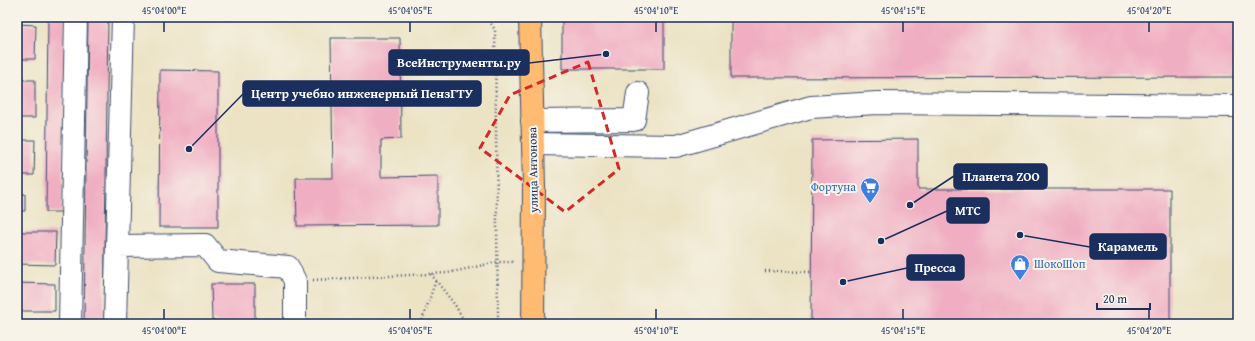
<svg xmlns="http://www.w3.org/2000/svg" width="1255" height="341" viewBox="0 0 1255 341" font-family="'Gentium Book Plus',serif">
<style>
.building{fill:#f0aec2}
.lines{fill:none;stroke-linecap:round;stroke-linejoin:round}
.minor-casing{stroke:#3a4a6d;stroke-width:24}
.major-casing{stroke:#3a4a6d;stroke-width:24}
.path{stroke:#3a4a6d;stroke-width:2.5;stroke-dasharray:1 3;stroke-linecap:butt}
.minor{stroke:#fff;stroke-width:22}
.major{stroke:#ffbb71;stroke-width:22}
.marked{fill:none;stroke:#d62828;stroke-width:3;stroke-dasharray:8 5;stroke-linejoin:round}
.ticks{fill:none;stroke:#1b2f5e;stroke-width:1.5}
.labels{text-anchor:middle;stroke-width:4;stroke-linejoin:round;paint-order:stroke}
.street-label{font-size:12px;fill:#1b2f5e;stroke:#f7f3e8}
.shop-label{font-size:12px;fill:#366cbe;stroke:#f7f3e8;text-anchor:end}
.leader{fill:none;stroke:#1b2f5e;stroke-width:1.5}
.callout-dot{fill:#1b2f5e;stroke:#f7f3e8;stroke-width:1.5}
.callout{fill:#1b2f5e;stroke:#1b2f5e;stroke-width:1.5}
.callout-label{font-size:13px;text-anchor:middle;font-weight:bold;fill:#fff}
.neatline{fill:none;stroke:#1b2f5e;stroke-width:1.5}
.ticks-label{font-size:10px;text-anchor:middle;fill:#1b2f5e}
</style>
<rect width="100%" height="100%" fill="#f7f3e8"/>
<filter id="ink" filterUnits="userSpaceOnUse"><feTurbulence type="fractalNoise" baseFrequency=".025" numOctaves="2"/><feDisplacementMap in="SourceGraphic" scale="8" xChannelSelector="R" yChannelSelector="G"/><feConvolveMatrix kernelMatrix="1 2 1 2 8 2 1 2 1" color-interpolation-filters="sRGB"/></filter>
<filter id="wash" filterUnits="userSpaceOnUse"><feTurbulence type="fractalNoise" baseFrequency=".012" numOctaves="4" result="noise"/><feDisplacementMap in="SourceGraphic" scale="16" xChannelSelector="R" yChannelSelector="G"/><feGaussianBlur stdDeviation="0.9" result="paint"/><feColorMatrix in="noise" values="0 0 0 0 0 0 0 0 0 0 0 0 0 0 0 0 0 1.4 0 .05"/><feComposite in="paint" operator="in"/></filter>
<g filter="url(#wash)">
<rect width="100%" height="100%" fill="#ece3c5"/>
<g id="blocks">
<!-- building -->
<path class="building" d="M48,17H65L62,212H46Z
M88,17H108L104,324H84Z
M562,17H664V69H562Z
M731,17H1238V77L731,78Z
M17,24L36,25L35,59H17Z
M331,38H400L401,139L381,140V177L438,176V225L297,226L296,178H333Z
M160,70L218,71V227H159Z
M17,80H35V118H17Z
M918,139V189H1170V324H811L812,140Z
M17,140H35L34,175H17Z
M17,194H25V211H17Z
M17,232H56L55,265L17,264Z
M17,283L55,284V311H17Z
M211,284H255V324H216V320H212Z"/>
</g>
</g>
<g filter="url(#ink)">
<use href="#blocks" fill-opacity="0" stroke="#3a4a6d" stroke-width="1"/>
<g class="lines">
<!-- minor casing -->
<g class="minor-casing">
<path id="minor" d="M532,121L634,120L638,93
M533,144L676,146L811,107L877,103L1238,106
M117,246L205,245L218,261L288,267L295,281V324
M70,324L76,17
M115,324L123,17"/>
</g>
<!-- major casing -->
<g class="major-casing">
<path id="major" d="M530,17L534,187L533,324"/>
</g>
<!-- path -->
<path class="path" d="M487,17L495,30L498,324
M765,271L811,272
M431,274L455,305L466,324
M313,280L448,273L497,262H515
M421,324L436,280"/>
<!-- minor -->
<use href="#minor" class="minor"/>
<!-- major -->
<use href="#major" class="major"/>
</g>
</g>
<!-- marked area -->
<path class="marked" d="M588,62L619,169L565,212L480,148L510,95Z"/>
<!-- ticks -->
<path class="ticks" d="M164,22V32M410,22V32M656,22V32M903,22V32M1149,22V32M164,309V319M410,309V319M656,309V319M903,309V319M1149,309V319"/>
<!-- icons -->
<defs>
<g id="supermarket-pin" transform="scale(1)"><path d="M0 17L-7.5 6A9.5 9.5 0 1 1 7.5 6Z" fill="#3f7fe0" stroke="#f7f3e8"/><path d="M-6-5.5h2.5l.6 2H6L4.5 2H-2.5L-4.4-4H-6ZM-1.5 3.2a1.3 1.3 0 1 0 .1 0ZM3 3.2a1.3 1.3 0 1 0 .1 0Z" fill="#fff"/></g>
<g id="shop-pin" transform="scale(1)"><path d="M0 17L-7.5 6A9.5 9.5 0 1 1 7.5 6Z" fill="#3f7fe0" stroke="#f7f3e8"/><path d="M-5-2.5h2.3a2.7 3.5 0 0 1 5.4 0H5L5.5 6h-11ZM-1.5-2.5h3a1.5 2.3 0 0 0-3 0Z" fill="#fff"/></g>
</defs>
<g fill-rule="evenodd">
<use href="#supermarket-pin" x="870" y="187"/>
<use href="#shop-pin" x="1020" y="264"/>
</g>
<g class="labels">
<!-- street labels -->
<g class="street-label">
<text transform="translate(533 170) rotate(-91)" y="4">улица Антонова</text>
</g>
<!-- shop labels -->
<g class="shop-label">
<text x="856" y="191">Фортуна</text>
<text x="1034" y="268" text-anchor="start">ШокоШоп</text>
</g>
</g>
<!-- callouts -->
<path class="leader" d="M606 54L529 63M189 149L243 94M910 205L954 176M881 241L947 211M1020 235L1090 247M843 282L907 268"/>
<g class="callout-dot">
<circle cx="606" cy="54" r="4"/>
<circle cx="189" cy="149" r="4"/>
<circle cx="910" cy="205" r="4"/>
<circle cx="881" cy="241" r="4"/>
<circle cx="1020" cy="235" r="4"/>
<circle cx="843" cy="282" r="4"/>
</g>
<g class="callout">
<rect x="389" y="50" width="140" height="25" rx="4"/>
<rect x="243" y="81" width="238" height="25" rx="4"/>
<rect x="954" y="164" width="93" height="25" rx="4"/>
<rect x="947" y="198" width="42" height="25" rx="4"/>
<rect x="1090" y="234" width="76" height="25" rx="4"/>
<rect x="907" y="255" width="57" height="25" rx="4"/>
</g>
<g class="callout-label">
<text x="459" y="67">ВсеИнструменты.ру</text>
<text x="362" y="98">Центр учебно инженерный ПензГТУ</text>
<text x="1001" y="181">Планета ZOO</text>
<text x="968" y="215">МТС</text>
<text x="1128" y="251">Карамель</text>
<text x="935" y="272">Пресса</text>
</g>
<!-- margin -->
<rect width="1255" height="341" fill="none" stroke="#f7f3e8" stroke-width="44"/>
<!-- scale -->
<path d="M1097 303v6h53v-6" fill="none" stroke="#1b2f5e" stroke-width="2"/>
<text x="1103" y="303" font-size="12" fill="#1b2f5e" stroke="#f7f3e8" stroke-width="3" paint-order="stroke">20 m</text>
<rect x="22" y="22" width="1211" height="297" class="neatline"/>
<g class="ticks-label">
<text x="164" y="14">45°04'00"E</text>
<text x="410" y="14">45°04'05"E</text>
<text x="656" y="14">45°04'10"E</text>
<text x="903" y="14">45°04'15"E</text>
<text x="1149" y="14">45°04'20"E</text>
<text x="164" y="334">45°04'00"E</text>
<text x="410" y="334">45°04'05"E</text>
<text x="656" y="334">45°04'10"E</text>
<text x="903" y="334">45°04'15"E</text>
<text x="1149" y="334">45°04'20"E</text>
</g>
</svg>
